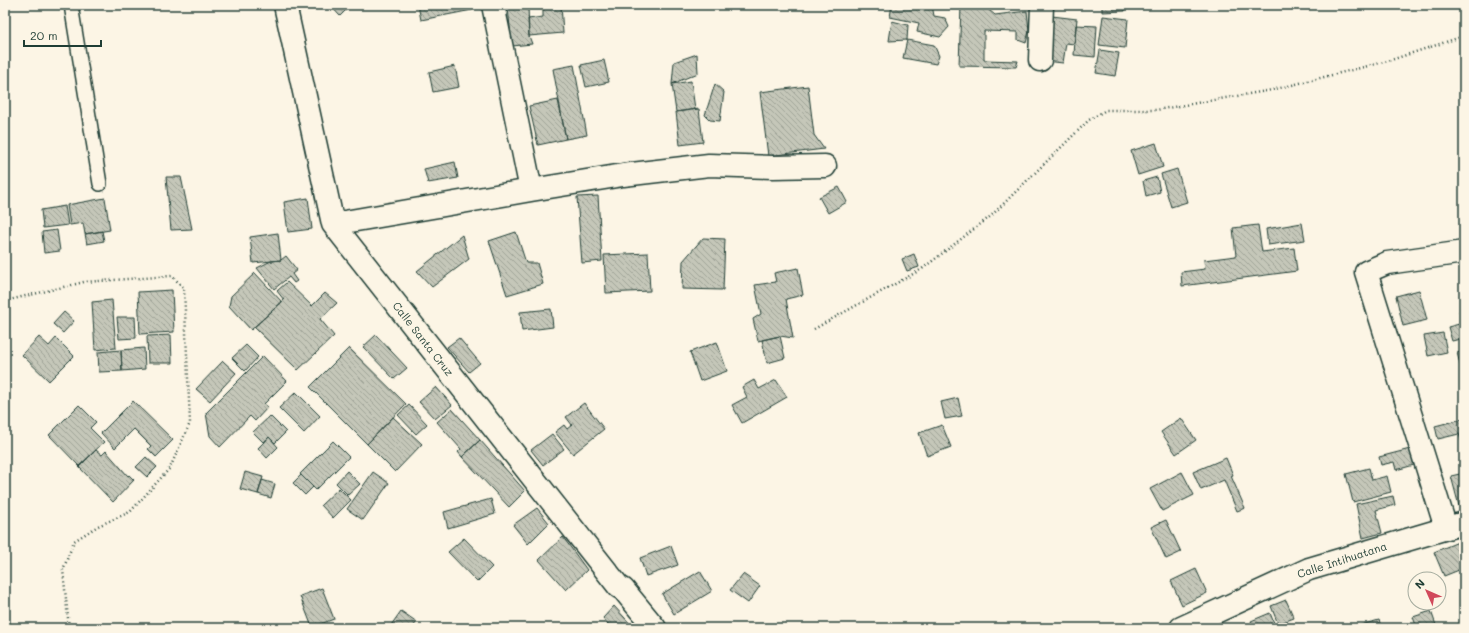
<svg xmlns="http://www.w3.org/2000/svg" width="1469" height="633" viewBox="0 0 1469 633" font-family="Mali,sans-serif">
<style>
.building{fill:url(#building-back-hatch);stroke:#1f3d34}
.lines{fill:none;stroke-linecap:round;stroke-linejoin:round}
.lane-casing{stroke:#1f3d34;stroke-width:16}
.street-casing{stroke:#1f3d34;stroke-width:25}
.path{stroke:#1f3d34;stroke-width:2.5;stroke-dasharray:1 3;stroke-linecap:butt}
.lane{stroke:#fcf5e5;stroke-width:13}
.street{stroke:#fcf5e5;stroke-width:22}
.labels{text-anchor:middle;stroke-width:3;stroke-linejoin:round;paint-order:stroke}
.street-label{font-size:11px;fill:#1f3d34;stroke:#fcf5e5}
</style>
<defs>
<pattern id="building-back-hatch" width="6" height="6" patternUnits="userSpaceOnUse"><rect width="6" height="6" fill="#c5c7b9"/><path d="M-1 5l2 2M0 0l6 6M5-1l2 2" fill="none" stroke="#9fa397"/></pattern>
</defs>
<rect width="100%" height="100%" fill="#fcf5e5"/>
<filter id="ink" filterUnits="userSpaceOnUse"><feTurbulence type="fractalNoise" baseFrequency=".025" numOctaves="2"/><feDisplacementMap in="SourceGraphic" scale="8" xChannelSelector="R" yChannelSelector="G"/><feConvolveMatrix kernelMatrix="1 2 1 2 8 2 1 2 1" color-interpolation-filters="sRGB"/></filter>
<g filter="url(#ink)">
<!-- building -->
<path class="building" d="M330,5H343L347,9L340,16Z
M418,5H471L472,10L421,20Z
M528,5L529,36L532,44L512,46L508,8Z
M543,5H561L563,33L529,36L528,19L543,17Z
M892,5H932L934,16L945,18L949,27L940,37L917,32L919,23L890,17Z
M961,5H983L995,15L1027,11L1029,31L1026,43L1018,40V32L984,31V60L1018,61L1016,67L959,66Z
M1102,5H1125V11L1102,12Z
M1052,16L1077,19L1074,44L1066,43L1063,63L1046,61Z
M1103,16L1128,19L1125,48L1099,45Z
M892,21L908,25L907,40L889,41Z
M1076,25L1097,26L1095,57L1074,55Z
M907,40L934,45L939,56L936,64L903,58Z
M1100,50L1119,53L1115,76L1096,73Z
M697,54L698,73L672,84L674,62Z
M604,60L609,82L586,87L581,65Z
M574,65L587,135L566,139L553,69Z
M455,66L459,87L433,92L429,72Z
M691,81L695,109L676,112L672,84Z
M715,84L724,92L720,121L710,120L705,115Z
M808,86L814,135L824,149L768,156L760,92Z
M558,100L566,139L538,145L529,106Z
M699,109L703,142L680,145L676,112Z
M1156,143L1163,167L1138,175L1131,151Z
M455,162L458,178L428,183L424,169Z
M1177,169L1187,202L1171,207L1161,174Z
M166,177H181L192,229L171,230Z
M1157,177L1160,192L1146,196L1143,181Z
M839,187L847,202L828,213L819,197Z
M598,196L602,261L582,263L577,197Z
M105,198L110,230L85,234L83,223L70,225L67,205Z
M308,198L312,229L288,232L284,202Z
M65,206L68,225L43,228L41,210Z
M1302,223L1305,240L1268,245L1266,229Z
M1258,225L1262,252L1294,248L1297,271L1182,286L1181,272L1205,269L1204,260L1236,256L1233,228Z
M57,230L60,251L44,253L42,232Z
M102,231L104,241L87,244L85,234Z
M516,232L526,263H537L543,284L507,295L489,241Z
M278,233L281,260L253,263L250,237Z
M462,235L469,259L432,287L417,271Z
M703,238L725,239L723,290L682,289L683,261Z
M648,253L650,291L606,293L604,255Z
M914,254L919,267L907,271L902,259Z
M286,256L297,270L292,274L297,281L294,283L289,277L274,289L257,268L271,261L281,260Z
M798,268L803,295L786,299L793,338L780,336L758,341L753,319L761,314L755,285L776,282L774,273Z
M255,273L282,302L251,330L229,306L231,296Z
M287,282L312,306L325,293L337,303L320,319L334,336L298,370L254,327L284,300L277,291Z
M172,290L174,332L140,334L138,292Z
M1419,290L1427,320L1403,326L1396,296Z
M112,300L116,348L95,350L92,302Z
M551,309L553,327L522,331L520,312Z
M1464,310V338L1452,341L1448,327L1463,323L1459,311Z
M64,312L74,321L63,333L53,324Z
M117,317H135L136,338L119,339Z
M1443,333L1447,352L1428,356L1424,336Z
M171,335L172,363H148L147,336Z
M376,335L407,368L394,379L363,347Z
M780,336L785,358L767,363L762,340Z
M39,337L49,346L56,338L74,356L49,381L22,355Z
M459,338L480,363L469,372L447,347Z
M717,342L727,371L700,381L690,352Z
M246,345L258,357L245,371L232,358Z
M144,348L145,369L122,371L121,350Z
M349,348L406,404L367,444L310,387Z
M121,350L122,371L99,372L98,352Z
M1464,351V370L1462,371L1457,353Z
M263,356L287,381L264,404L268,407L255,421L250,416L220,447L210,436L206,413Z
M223,361L236,373L210,401L196,389Z
M754,380L759,389L776,380L787,397L742,423L732,405L747,397L742,387Z
M436,387L452,405L435,419L419,402Z
M296,392L320,416L304,433L279,408Z
M958,398L962,416L945,419L941,402Z
M133,401L173,440L156,457L148,449L151,446L134,429L115,448L101,433Z
M584,403L604,429L573,454L555,432L564,425L567,429L572,425L566,417Z
M79,405L96,422L90,428L104,442L79,466L49,435Z
M409,405L427,424L416,434L398,415Z
M452,409L480,440L462,457L458,452L461,449L437,422Z
M270,416L286,432L275,443L269,437L264,443L253,432Z
M393,417L422,444L395,472L367,444Z
M1181,418L1196,440L1176,454L1161,432Z
M1462,419L1464,425V445L1463,446L1459,434L1438,439L1435,426Z
M942,425L951,447L927,456L919,433Z
M552,434L564,449L543,465L531,450Z
M269,437L278,447L267,458L258,448Z
M480,440L525,491L509,507L462,457Z
M333,441L349,457L316,490L300,474Z
M1410,449L1414,465L1396,470L1394,462L1381,465L1379,457Z
M96,450L102,455L106,451L128,476L129,475L134,480L113,502L79,467Z
M146,457L157,467L147,477L136,467Z
M1226,458L1233,475L1231,476L1245,508L1237,511L1224,480L1201,490L1193,472Z
M1369,468L1372,480L1387,476L1391,492L1353,502L1346,474Z
M347,471L360,484L348,495L336,483Z
M245,472L263,477L258,494L240,489Z
M373,472L389,483L363,520L347,509Z
M1182,472L1194,495L1162,511L1150,489Z
M1464,473V507L1459,506L1451,476Z
M301,475L313,487L305,495L293,483Z
M262,480L275,484L271,498L258,494Z
M339,488L351,500L333,518L321,505Z
M1393,496L1395,505L1376,510L1382,533L1363,538L1356,504Z
M491,499L495,514L448,528L444,512Z
M537,508L549,523L528,544L513,525Z
M1166,520L1181,552L1166,559L1151,527Z
M563,537L587,570L566,590L539,560Z
M464,538L492,567L477,582L448,552Z
M1463,540L1464,568L1444,576L1434,552Z
M671,546L678,565L646,576L640,558Z
M1196,569L1207,593L1182,605L1171,581Z
M700,571L712,591L674,614L662,594Z
M743,574L760,586L748,603L730,590Z
M322,588L334,619L312,627L300,596Z
M1286,600L1294,618L1278,624L1271,606Z
M614,606L634,628H606L609,625L603,618Z
M401,611L417,622L412,628H389Z
M1431,611L1437,628H1417L1413,617Z
M1270,613L1276,628H1254L1251,621Z
M1379,620L1382,628H1362L1361,625Z"/>
<g class="lines">
<!-- lane casing -->
<g class="lane-casing">
<path id="lane" d="M71,5L100,184"/>
</g>
<!-- street casing -->
<g class="street-casing">
<path id="street" d="M285,5L333,224L619,587L623,589L655,628
M1040,60L1042,5
M531,190L623,175L709,165L773,167L825,166
M333,224L531,190L493,5
M1446,528L1366,272L1387,263L1464,252
M1181,628L1309,569L1464,523"/>
</g>
<!-- path -->
<path class="path" d="M5,301L84,282L172,276L184,288L190,423L170,468L130,512L98,526L74,541L63,570L69,628
M814,329L922,269L991,216L1089,120L1106,110H1156L1272,90L1388,61L1464,36"/>
<!-- lane -->
<use href="#lane" class="lane"/>
<!-- street -->
<use href="#street" class="street"/>
</g>
</g>
<g class="labels">
<!-- street labels -->
<g class="street-label">
<text transform="translate(423 339) rotate(52)" y="4">Calle Santa Cruz</text>
<text transform="translate(1342 560) rotate(-18)" y="4">Calle Intihuatana</text>
</g>
</g>
<!-- margin -->
<rect width="1469" height="633" fill="none" stroke="#fcf5e5" stroke-width="20"/>
<rect x="10" y="10" width="1449" height="613" fill="none" stroke="#1f3d34" stroke-width="1.5" filter="url(#ink)"/>
<!-- north arrow -->
<g transform="translate(1427 591) rotate(315)"><circle r="19" fill="#fcf5e5" stroke="#a4ab9e"/>
<path d="M0-3L7 15L0 10L-7 15Z" fill="#d1495b"/>
<text y="-6" font-size="11" font-weight="bold" text-anchor="middle" fill="#1f3d34">N</text>
</g>
<!-- scale -->
<path d="M24 40v6h77v-6" fill="none" stroke="#1f3d34" stroke-width="2"/>
<text x="30" y="40" font-size="12" fill="#1f3d34" stroke="#fcf5e5" stroke-width="3" paint-order="stroke">20 m</text>
</svg>
